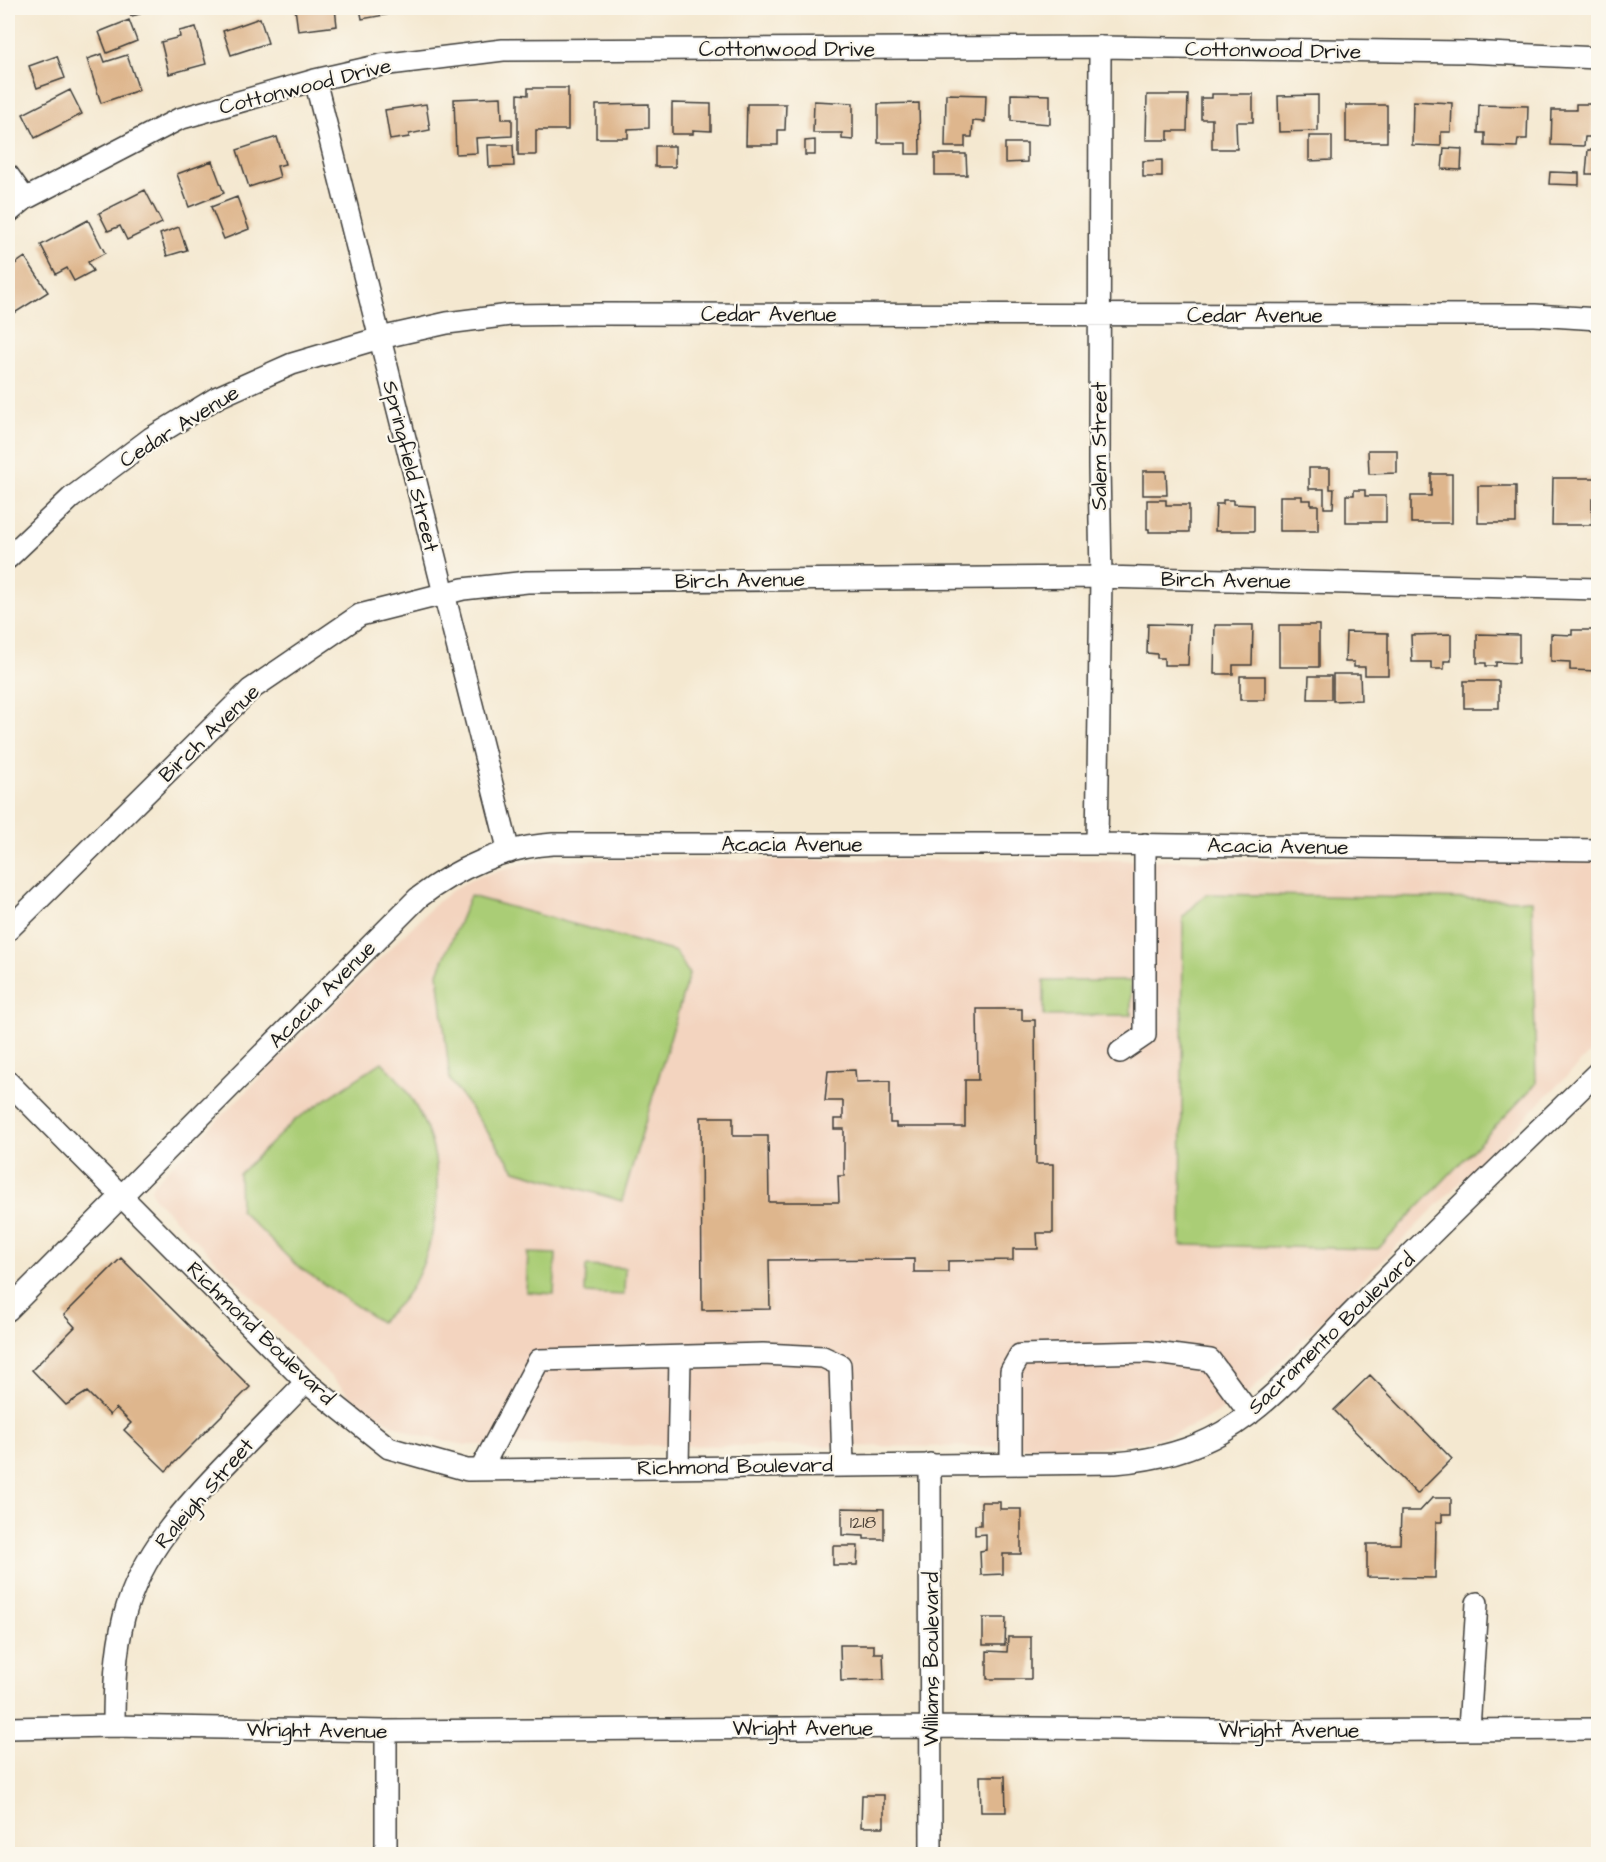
<svg xmlns="http://www.w3.org/2000/svg" width="1606" height="1862" viewBox="0 0 1606 1862" font-family="'Architects Daughter',sans-serif">
<style>
.built{fill:#f3d4bf}
.green{fill:#aacd76;stroke:#637449;stroke-width:1.5}
.building{fill:#deb68d}
.lines{fill:none;stroke-linecap:round;stroke-linejoin:round}
.minor-casing{stroke:#3c3b37;stroke-width:24}
.minor{stroke:#fff;stroke-width:21}
.labels{text-anchor:middle;stroke-width:4.5;stroke-linejoin:round;paint-order:stroke}
.number-label{font-size:18px;fill:#4c4238}
.street-label{font-size:21px;fill:#1c1c1c;stroke:#fbf7ec}
</style>
<rect width="100%" height="100%" fill="#fbf7ec"/>
<filter id="ink" filterUnits="userSpaceOnUse"><feTurbulence type="fractalNoise" baseFrequency=".0167" numOctaves="2"/><feDisplacementMap in="SourceGraphic" scale="12" xChannelSelector="R" yChannelSelector="G"/><feConvolveMatrix kernelMatrix="1 2 1 2 8 2 1 2 1" color-interpolation-filters="sRGB"/></filter>
<filter id="wash" filterUnits="userSpaceOnUse"><feTurbulence type="fractalNoise" baseFrequency=".008" numOctaves="4" result="noise"/><feDisplacementMap in="SourceGraphic" scale="24" xChannelSelector="R" yChannelSelector="G"/><feGaussianBlur stdDeviation="1.35" result="paint"/><feColorMatrix in="noise" values="0 0 0 0 0 0 0 0 0 0 0 0 0 0 0 0 0 1.4 0 .05"/><feComposite in="paint" operator="in"/></filter>
<g filter="url(#wash)">
<rect width="100%" height="100%" fill="#f4e8d0"/>
<!-- built -->
<path class="built" d="M547,860H1598V1045L1248,1394L1202,1422L1178,1432L1148,1441L1099,1447L466,1445L442,1441L413,1434L385,1420L364,1408L346,1392L154,1198L151,1190L153,1184L434,905L454,889L475,878L524,863Z"/>
<!-- green -->
<path class="green" d="M1206,894L1532,900L1536,1084L1378,1249L1181,1245L1183,917Z
M470,896L676,952L689,974L622,1201L515,1170L450,1080L438,973Z
M1044,981H1131V1015L1044,1016Z
M382,1062C390,1071 400,1080 406,1090C420,1112 434,1141 436,1167C441,1208 430,1266 403,1299C397,1307 388,1314 380,1322L297,1266L240,1210L239,1174L295,1120Z
M528,1253L556,1254L554,1294L526,1292Z
M586,1266L625,1268L624,1295L585,1293Z"/>
<g id="blocks">
<!-- building -->
<path class="building" d="M129,8H138L140,14L131,16Z
M295,8H335L337,26L298,31Z
M360,8H401L402,12L362,19Z
M260,18L268,43L231,55L223,31Z
M129,20L137,41L107,53L99,32Z
M196,27L206,64L169,74L161,42L180,37L179,31Z
M102,54L105,62L127,55L139,90L101,103L87,59Z
M57,56L65,78L37,88L29,66Z
M528,88H568V130H536V155H518V94L528,95Z
M70,90L82,114L35,138L23,114Z
M946,94L986,95L985,122L973,121L972,137H965V147H945Z
M1011,94L1050,95V124L1011,121Z
M1212,94H1253V122H1236L1237,149H1212V119H1201V98H1212Z
M1147,95H1188L1187,131H1168V140H1146Z
M1318,95V131L1279,132L1278,96Z
M501,97L502,119H512V136L476,138L477,153L456,154L454,99Z
M814,101L853,103V140L842,139V133H813Z
M1413,101L1452,103L1451,132H1441V146L1412,145Z
M672,103L711,104V131L693,130V134H672Z
M919,103L920,154H906V143H878V104Z
M426,104L430,130L409,134V137L390,140L385,110Z
M649,104V128L628,129V138H596V105Z
M747,104H786L785,130H778V145H746Z
M1576,104H1593L1592,137H1585L1584,146L1551,145L1552,110H1576Z
M1346,105H1387V142H1346Z
M1479,105L1528,106L1527,139H1518L1517,147L1485,146V133H1478Z
M1309,136H1332V160L1309,161Z
M277,137L285,164L277,166L280,177L249,187L237,150Z
M815,140V155H805V141Z
M1005,143H1027V162L1005,163Z
M488,145H513L514,166L489,167Z
M655,146H675V167H655Z
M1444,148L1462,149L1461,170L1442,169Z
M1588,150H1598V174H1586Z
M935,154H966L967,175H935Z
M1162,160V177H1143V161Z
M212,161L224,193L189,207L177,174Z
M1550,172L1579,173V185L1549,184Z
M145,190L162,223L127,240L120,226L108,231L99,213Z
M237,197L249,229L224,239L211,207Z
M88,220L105,253L88,262L93,271L74,281L67,268L56,274L41,245Z
M179,227L187,250L167,256L160,234Z
M25,257L48,292L13,314L8,305V269Z
M1368,450H1397V473L1369,474Z
M1309,468H1330V489H1334L1333,508H1324V489H1309Z
M1143,471H1166L1167,495H1143Z
M1431,474H1452V523H1411V496H1431Z
M1553,478H1598V499H1592V525H1552Z
M1478,486H1516V523H1478Z
M1354,490H1365V496H1386V522H1346V495H1354Z
M1280,496H1302V500H1311V505H1318V531H1280Z
M1147,500H1166V505H1189V532H1149V529H1147Z
M1223,500H1233V504L1254,505V531H1215L1216,504H1223Z
M1148,624L1190,625L1188,665H1164V658H1157V654L1147,653Z
M1215,625H1253L1252,665H1233V674H1214Z
M1279,625H1319V667H1279Z
M1572,630H1594V636H1598V671L1570,670V662L1551,661V634L1572,635Z
M1346,632L1388,633V675H1365V667H1354V662H1345Z
M1451,634V661H1444V669H1431V662H1412L1411,635Z
M1477,634L1519,635V663L1496,662V666H1486V663H1477Z
M1333,674H1360L1361,700L1333,701Z
M1240,676H1265V700H1240Z
M1309,676H1331V699H1308Z
M1464,681H1499V708H1464Z
M977,1009H1022V1020H1035L1036,1164H1053V1233H1037L1038,1249H1013V1260L948,1261V1272H914V1259L769,1260L770,1309L702,1310L701,1117H733V1136H768L769,1202H839L838,1176H844V1129H834V1119H843V1101H825L828,1071L855,1070L856,1082L890,1081V1123H896V1127H965V1080H978Z
M121,1258L250,1387L166,1471L124,1430L131,1423L116,1408L110,1415L87,1392L66,1405L32,1370L75,1327L64,1315Z
M1370,1375L1452,1459L1417,1494L1334,1410Z
M1432,1498H1451V1514H1442V1522H1436L1435,1578L1367,1577V1544H1400L1401,1511H1420Z
M981,1502H1000V1509H1021V1554H1003V1574L981,1575L980,1551L986,1550V1534L975,1535V1525H981Z
M842,1508L884,1509V1539H864V1536L842,1535Z
M833,1546H858L857,1565H833Z
M983,1618H1006L1005,1645H983Z
M1008,1637H1031V1679H987V1651L1007,1652Z
M840,1645H874V1653H883L884,1680L841,1681Z
M980,1776H1005L1006,1812H981Z
M862,1795H884V1827H861Z"/>
</g>
</g>
<g filter="url(#ink)">
<use href="#blocks" fill-opacity="0" stroke="#3c3b37" stroke-width="1.5"/>
<g class="lines">
<!-- minor casing -->
<g class="minor-casing">
<path id="minor" d="M315,80L509,852
M8,175L25,199
M8,213L25,199L179,119L315,80L381,65L503,50L1100,47L1466,52L1598,58
M8,558L71,498L151,438L218,397L292,364L380,338L447,323L510,315L592,314L1535,315L1598,319
M1097,844L1101,577L1099,465L1100,47
M8,930L250,690L360,615L463,589L527,582L1101,577L1598,589
M1120,1052L1145,1035V844
M8,1082L306,1382L389,1448L467,1470L1115,1463C1153,1460 1189,1452 1223,1432C1273,1403 1309,1357 1349,1316C1431,1233 1515,1153 1598,1072
M8,1310L418,898C457,868 504,847 553,844H1097L1598,850
M930,1464L931,1854
M1011,1464V1371L1020,1355L1148,1352L1210,1360L1250,1414
M678,1467L680,1357
M481,1469L539,1360L763,1354L823,1357L840,1365L843,1465
M114,1726C114,1690 115,1653 124,1617C141,1553 187,1504 233,1457C257,1432 282,1407 306,1382
M8,1728L114,1726L386,1731L932,1727L1291,1731L1598,1729
M1469,1729L1477,1603
M386,1731V1854"/>
</g>
<!-- minor -->
<use href="#minor" class="minor"/>
</g>
</g>
<g class="labels">
<!-- number labels -->
<g class="number-label">
<text x="863" y="1528">1218</text>
</g>
<!-- street labels -->
<g class="street-label">
<text x="787" y="56">Cottonwood Drive</text>
<text transform="translate(1273 50) rotate(1)" y="7">Cottonwood Drive</text>
<text transform="translate(305 86) rotate(-14)" y="7">Cottonwood Drive</text>
<text x="769" y="321">Cedar Avenue</text>
<text x="1255" y="322">Cedar Avenue</text>
<text transform="translate(179 426) rotate(-32)" y="7">Cedar Avenue</text>
<text transform="translate(1099 446) rotate(-90)" y="7">Salem Street</text>
<text transform="translate(411 466) rotate(76)" y="7">Springfield Street</text>
<text transform="translate(740 580) rotate(-1)" y="7">Birch Avenue</text>
<text transform="translate(1226 580) rotate(1)" y="7">Birch Avenue</text>
<text transform="translate(209 733) rotate(-44)" y="7">Birch Avenue</text>
<text x="792" y="851">Acacia Avenue</text>
<text transform="translate(1278 846) rotate(1)" y="7">Acacia Avenue</text>
<text transform="translate(322 994) rotate(-45)" y="7">Acacia Avenue</text>
<text transform="translate(261 1333) rotate(44)" y="7">Richmond Boulevard</text>
<text transform="translate(1331 1333) rotate(-44)" y="7">Sacramento Boulevard</text>
<text transform="translate(735 1466) rotate(-1)" y="7">Richmond Boulevard</text>
<text transform="translate(204 1493) rotate(-49)" y="7">Raleigh Street</text>
<text transform="translate(931 1659) rotate(-90)" y="7">Williams Boulevard</text>
<text x="803" y="1735">Wright Avenue</text>
<text transform="translate(317 1730) rotate(1)" y="7">Wright Avenue</text>
<text x="1289" y="1737">Wright Avenue</text>
</g>
</g>
<!-- margin -->
<rect width="1606" height="1862" fill="none" stroke="#fbf7ec" stroke-width="30"/>
</svg>
